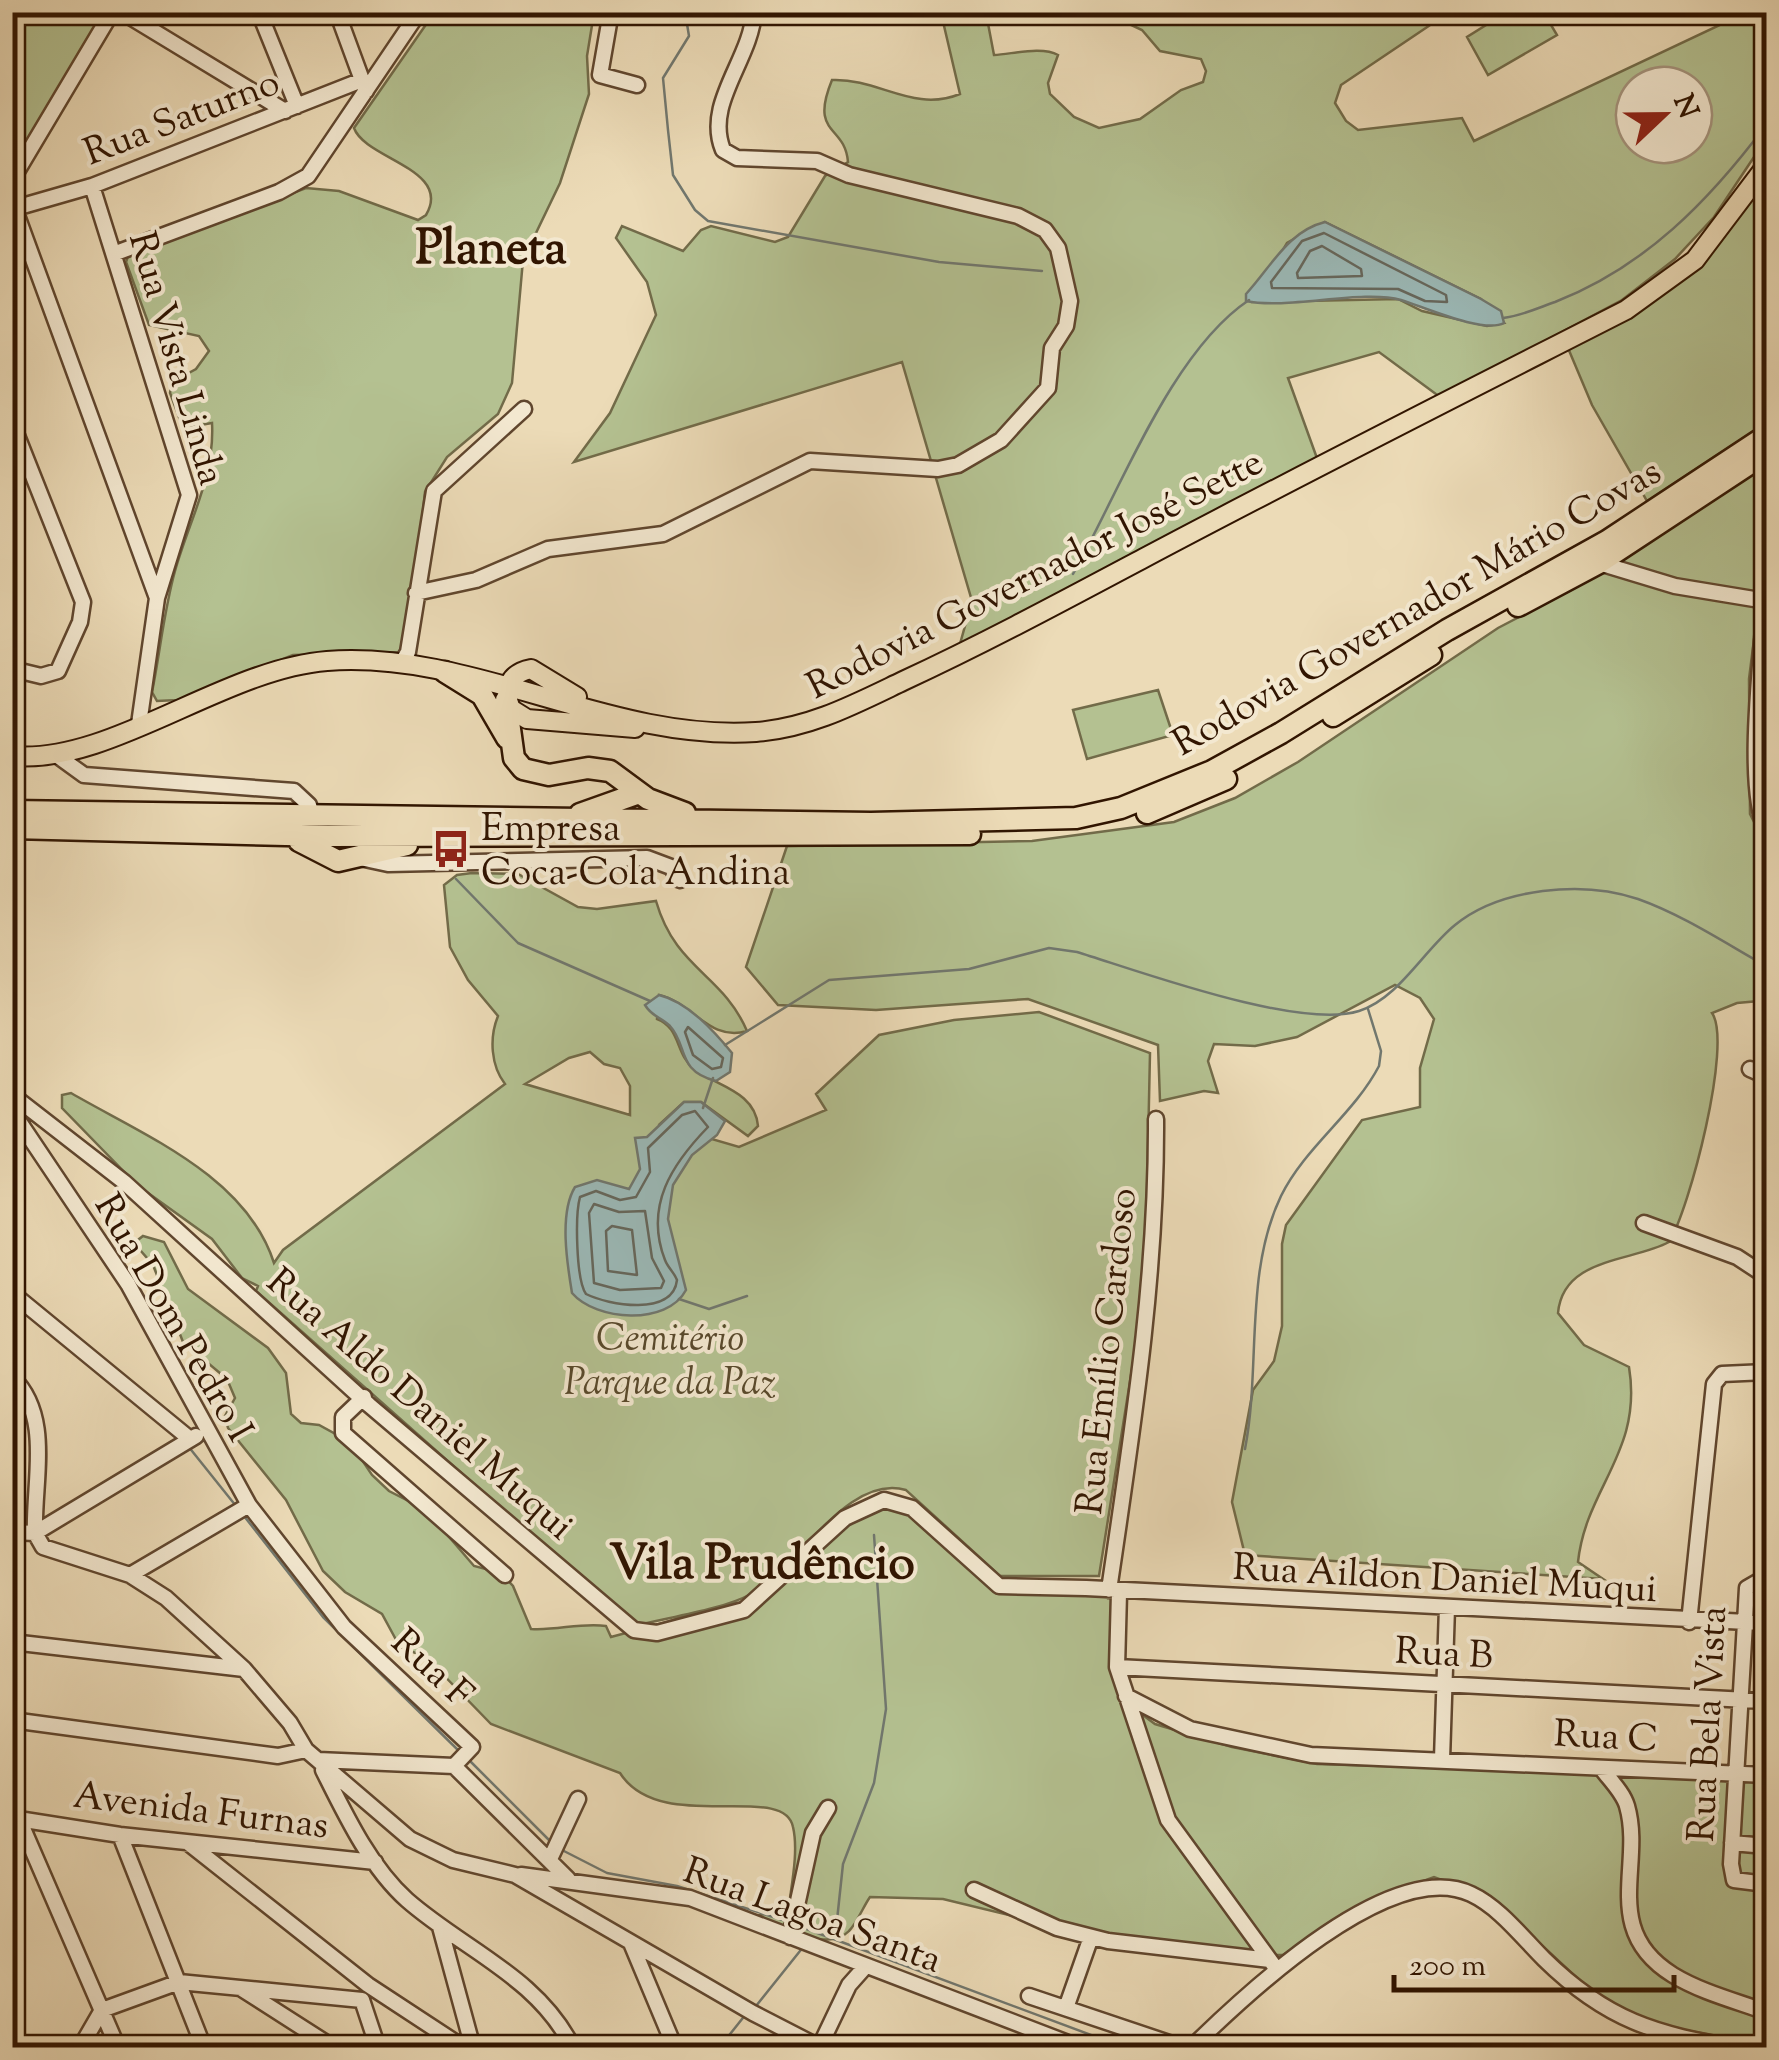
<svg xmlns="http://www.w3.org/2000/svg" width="1779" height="2060" viewBox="0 0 1779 2060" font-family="'Sorts Mill Goudy',serif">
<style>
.green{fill:#b4c191;stroke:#726b49;stroke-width:2.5;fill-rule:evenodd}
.water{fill:#9bb9b7;stroke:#71776e;stroke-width:2.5}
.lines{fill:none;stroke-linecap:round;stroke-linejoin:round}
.shore{stroke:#66675c;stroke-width:2.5}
.stream{stroke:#71776e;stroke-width:2.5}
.minor-casing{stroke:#60462e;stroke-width:19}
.major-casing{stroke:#311501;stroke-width:22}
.highway-casing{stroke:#311501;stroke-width:25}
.minor{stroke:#f3e8d0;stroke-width:14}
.major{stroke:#ecdbb7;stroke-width:18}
.highway{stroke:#ecdbb7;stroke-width:20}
.labels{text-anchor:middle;stroke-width:8;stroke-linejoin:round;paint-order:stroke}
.street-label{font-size:38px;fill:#311501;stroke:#f3e8d0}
.poi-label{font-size:38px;fill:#311501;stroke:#f3e8d0;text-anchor:start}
.park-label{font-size:38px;font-style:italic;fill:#58492c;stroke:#f3e8d0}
.district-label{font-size:48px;font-weight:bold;fill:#311501;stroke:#f3e8d0}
</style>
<rect width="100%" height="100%" fill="#ecdbb7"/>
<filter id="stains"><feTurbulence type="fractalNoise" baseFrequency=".002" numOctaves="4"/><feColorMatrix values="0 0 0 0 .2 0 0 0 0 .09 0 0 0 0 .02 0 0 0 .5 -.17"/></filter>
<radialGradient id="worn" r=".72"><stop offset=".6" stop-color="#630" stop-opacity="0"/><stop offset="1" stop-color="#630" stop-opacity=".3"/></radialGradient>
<!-- green -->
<path class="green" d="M1507,12L1544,13L1557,35L1488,75L1467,37Z
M13,13H107L13,169Z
M434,13H594L587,56L589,94L560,183L523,260L512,383L498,414L447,457L425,492L408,648L405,652L293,655L178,700L157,701L152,692C160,653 164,610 175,571C189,521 215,476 212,423L183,428L170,393L172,382L196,369L209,351L199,336L149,325L126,262L128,256L306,188L339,191L418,220L426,215C453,169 365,159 354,128Z
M941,13H986L994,55C1013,54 1042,46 1058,55L1048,83L1050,94L1074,117L1099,128L1140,119L1181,90L1203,82L1206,71L1201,59L1160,51L1142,30L1125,22H1079L1076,13H1448L1341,85L1335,103L1346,121L1358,130L1462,118L1474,141L1745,13H1766V139L1714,217L1675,259L1622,300L1440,397L1379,352L1288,378L1318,461L958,651L972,601L902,362L574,462L610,413L656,315L647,282L616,238L622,226L683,251L701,230L711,226L775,242L788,237L825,176L848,162C845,124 809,136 832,80C879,78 913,113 960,94ZM1634,85H1694V145H1634ZM1325,222L1481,299L1504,323L1487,326L1422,311L1398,299L1253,302L1287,243Z
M1766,176V423L1647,501L1592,405L1568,348L1636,310Z
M1766,463V622L1754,639L1749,679L1750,814L1766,846L1757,907L1766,988L1759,1001L1737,1003L1712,1013C1733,1043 1689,1211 1669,1242C1632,1262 1563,1257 1558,1313L1584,1345L1629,1367C1643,1452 1586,1487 1578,1562L1603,1579L1245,1555L1232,1502L1253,1390L1274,1361L1282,1326V1244L1286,1225L1362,1120L1420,1107V1068L1434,1019L1420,998L1395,985L1297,1037L1255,1046L1214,1044L1208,1061L1218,1093L1204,1091L1160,1101L1158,1045L1028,999L876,1010L778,1005L746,967L787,846L1032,841L1174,822L1235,798L1298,762L1498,628L1575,588Z
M1158,690L1173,735L1087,759L1073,710Z
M472,873L518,874L578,907L597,909L656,901C676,970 722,973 747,1031C709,1042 693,1003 659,995L657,1019C681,1028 675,1054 694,1069C716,1086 755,1091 758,1126L748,1136L701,1102H684L660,1124L739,1147L826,1110L816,1094L879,1035L954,1020L1039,1012L1150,1053L1145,1287L1099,1576H1000L906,1490C847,1473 798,1568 751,1594C724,1609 671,1617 639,1625L626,1619L256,1291L258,1286L242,1278L212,1239L137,1185L62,1108V1095L71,1093C145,1136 246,1176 274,1263L283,1250L505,1084C491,1066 489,1038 498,1016L468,980L450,947L444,885L457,875ZM590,1052L604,1064L620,1068L630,1086V1115L525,1084L569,1058Z
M143,1236L164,1242L188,1289L268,1348L286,1373L291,1414L301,1423L319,1425L350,1442L372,1475L389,1491L426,1510L474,1566L501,1573L513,1586L531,1629C556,1631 582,1622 606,1626L611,1637L752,1599L852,1518L898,1502L1000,1589L1118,1597L1119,1654L1133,1697L1144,1716L1155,1724L1232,1747L1317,1764L1766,1778V2045L1668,2027L1629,2014L1590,1990L1491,1898L1434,1877L1374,1899L1283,1955H1261L1062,1928L943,1899L870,1897C863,1907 857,1923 849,1931C828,1953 777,1927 757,1916L775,1911L790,1898C793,1877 798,1848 793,1827C784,1781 660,1836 620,1773L491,1724L426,1657L400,1647L382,1614L345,1592L323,1571L286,1500L228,1428L225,1416L235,1398L227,1379L183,1342L153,1265L134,1243Z
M12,1391L25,1511L19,1527H12Z"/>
<!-- water -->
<path class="water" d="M1325,222L1481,299L1501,311L1504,323C1484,334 1424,307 1401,300C1362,289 1288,310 1246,301V294C1271,267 1288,231 1325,222Z
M659,995C688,1002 714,1031 732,1053L730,1072L716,1081C676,1071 688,1045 670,1026C661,1017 652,1017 645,1005Z
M684,1102H701L725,1121L717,1135L692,1155L673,1185L668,1219L686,1290C667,1326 596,1321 572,1293C567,1263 559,1213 575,1187L597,1180L629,1189L640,1169L635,1138L647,1137Z"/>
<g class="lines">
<!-- shore -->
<path class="shore" d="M1324,233L1446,295L1447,302L1425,301L1398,289L1272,288L1271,282L1302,241Z
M1322,246L1361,269L1362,276L1298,278L1297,273L1310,251Z
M688,1027L723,1058L721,1067L712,1069L693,1055L685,1032Z
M695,1111L708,1127C672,1164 644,1206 665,1260C668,1268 674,1272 677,1280C673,1317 608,1305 586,1294C576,1280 575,1215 580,1197L596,1191L620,1200L636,1197L650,1172L648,1148L682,1115Z
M594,1204L619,1212L645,1211L652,1258L664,1281L661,1288L620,1290L594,1283L589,1213Z
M612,1226L632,1230L637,1275L608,1271L606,1231Z"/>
<!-- stream -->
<path class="stream" d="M685,12L689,36L663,78L668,130L673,175L695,210L708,221L939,262L1042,271
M1503,318C1521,316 1538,308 1555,302C1645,267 1709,201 1766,125
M1073,574C1120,491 1171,352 1249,300
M12,640L19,652
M456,879L518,943L650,1001
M725,1045L829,980L969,969L1049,948L1077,952C1139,971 1299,1030 1359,1011C1398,999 1424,950 1455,925C1500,888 1583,880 1638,899C1683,915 1725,943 1766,966
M703,1108L713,1078
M679,1299L709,1309L747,1296
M188,1446L236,1506
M1245,1449C1261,1367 1244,1273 1281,1196C1305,1147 1354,1114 1379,1066L1381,1051L1368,1009
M244,1516L323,1617L461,1753
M12,1517L30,1524
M467,1758L550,1841
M560,1849L607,1873L677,1886L789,1922
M796,1925L1126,2048
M835,1939L843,1864L874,1783L886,1709L874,1535
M756,2006L804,1946
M719,2048L746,2014"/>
<!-- minor casing -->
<g class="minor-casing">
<path id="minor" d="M122,12L285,111
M259,12L297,106
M337,12L362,80
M611,12L600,75L637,85
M12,180L112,12
M92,186L189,495L157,598L139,724
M12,209L92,186L362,80L366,91
M15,210L157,598
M116,253L279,192L308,176L419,12
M12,423L83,602L80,622L58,671L41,676L12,669
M1599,563L1675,586L1766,601
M416,593L476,580L548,549L663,534L810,461L938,469L958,465L1001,440L1048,388L1052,348L1066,326L1070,301L1058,248L1045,230L1018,216L849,175L817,161L737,158L723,150C704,103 751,60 754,12
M1765,601C1762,656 1745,783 1766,830
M401,664L408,652L434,491L524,409
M55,754L84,775L294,791L309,805L312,817
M360,858L388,864L647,858L671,867L680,880
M1750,1069L1766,1076
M12,1095L124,1182L369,1405L634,1630L657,1633L744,1610L845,1518L884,1500L912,1508L999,1586L1086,1588L1766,1623
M12,1111L128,1284L249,1505L344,1627L472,1747L454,1766L318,1760
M1644,1223L1737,1257L1766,1276
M12,1293L190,1439
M12,1377C53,1417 33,1481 35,1533L43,1547L130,1575L166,1598L244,1669L290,1723L306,1750L410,1839L453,1860L515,1875L753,2013L821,2048
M364,1397L343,1417V1433L505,1575
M12,1532L35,1533L196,1436
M130,1575L249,1505
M1766,1577L1747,1588L1731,1864L1734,1880L1766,1884
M1109,1590C1132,1433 1157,1278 1156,1119
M1119,1593L1117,1667L1168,1820L1275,1967
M1689,1622L1714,1384L1722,1374L1766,1372
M12,1642L244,1669
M1117,1667L1766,1701
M1126,1696L1190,1729L1311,1755L1766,1775
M12,1720L278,1756L306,1750
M1442,1759L1447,1607
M454,1766L568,1879
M1601,1768C1609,1779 1623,1792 1627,1806C1644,1865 1600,1930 1673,1975C1701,1992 1736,2001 1766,2012
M323,1770C345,1814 370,1867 407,1900C464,1950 538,1977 573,2048
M12,1803L118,2048
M12,1818L120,1835L375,1862
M120,1835L204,2048
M187,1842L368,1985L464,2048
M1732,1843L1766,1846
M550,1859L578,1799
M521,1875L690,1898L1081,2048
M974,1890L1057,1928L1108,1941L1270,1960
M440,1927L473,2048
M790,1937L813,1833L828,1808
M631,1943L675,2048
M242,1989L334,2048
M1029,1996L1184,2048
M362,2000L378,2048
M1066,2008L1091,1937
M80,2048L102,2010L179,1982L362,2000
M819,2048L849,1985L865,1967
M1191,2048C1245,1995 1391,1856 1471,1894C1499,1907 1522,1937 1544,1959C1606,2020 1656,2035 1740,2048"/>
</g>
<!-- major casing -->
<g class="major-casing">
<path id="major" d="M577,697L531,669C510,673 502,689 511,709L527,719L635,728
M12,756C110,765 223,669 327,661C473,650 610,742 756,732C810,728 855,704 903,681C985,643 1065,600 1144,558C1304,473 1465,392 1626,310L1695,260L1766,166"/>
</g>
<!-- highway casing -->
<g class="highway-casing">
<path id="highway" d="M1518,606L1599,563L1766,453
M445,672L482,695L507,738
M506,700L514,758L523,769L549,775L588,768L610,771L648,799L685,813
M1333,716L1431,655
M12,811L871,823L1076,818L1121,808L1212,771L1281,733L1447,630L1607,541L1766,436
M1147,813L1226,779
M580,814L639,793
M12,828L328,836L970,834
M299,841L338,861L407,845"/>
</g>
<!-- minor -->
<use href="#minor" class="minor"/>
<!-- major -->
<use href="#major" class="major"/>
<!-- highway -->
<use href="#highway" class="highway"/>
</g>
<!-- icons -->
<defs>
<g id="bus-bare" transform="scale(3)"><path d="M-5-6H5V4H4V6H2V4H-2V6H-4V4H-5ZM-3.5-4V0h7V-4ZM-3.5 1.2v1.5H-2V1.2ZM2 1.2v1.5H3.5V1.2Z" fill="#8f2418" stroke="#f3e8d0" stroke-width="2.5" paint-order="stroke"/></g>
</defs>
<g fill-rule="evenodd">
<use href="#bus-bare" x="451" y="849"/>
</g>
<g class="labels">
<!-- street labels -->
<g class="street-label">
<text transform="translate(181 116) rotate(-21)" y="13">Rua Saturno</text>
<text transform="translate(178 358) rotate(74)" y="13">Rua Vista Linda</text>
<text transform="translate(1034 573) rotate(-27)" y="13">Rodovia Governador José Sette</text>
<text transform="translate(1416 606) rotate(-30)" y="13">Rodovia Governador Mário Covas</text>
<text transform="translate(175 1317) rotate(60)" y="13">Rua Dom Pedro I</text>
<text transform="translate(1105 1351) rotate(-84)" y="13">Rua Emílio Cardoso</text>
<text transform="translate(421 1403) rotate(41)" y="13">Rua Aldo Daniel Muqui</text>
<text transform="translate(1445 1577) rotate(3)" y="13">Rua Aildon Daniel Muqui</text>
<text transform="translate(1444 1652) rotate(3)" y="13">Rua B</text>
<text transform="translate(433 1667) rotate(43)" y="13">Rua F</text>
<text transform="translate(1706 1724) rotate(-87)" y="13">Rua Bela Vista</text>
<text transform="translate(1606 1735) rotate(3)" y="13">Rua C</text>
<text transform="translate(201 1809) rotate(7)" y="13">Avenida Furnas</text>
<text transform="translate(813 1914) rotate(20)" y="13">Rua Lagoa Santa</text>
</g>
<!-- poi labels -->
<g class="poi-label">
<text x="481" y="840">Empresa<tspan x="481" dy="44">Coca-Cola Andina</tspan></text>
</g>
<!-- park labels -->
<g class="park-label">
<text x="670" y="1350">Cemitério<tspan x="670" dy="44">Parque da Paz</tspan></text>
</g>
<!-- district labels -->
<g class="district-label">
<text x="491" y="263">Planeta</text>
<text x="762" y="1578">Vila Prudêncio</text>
</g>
</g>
<!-- margin -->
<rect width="1779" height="2060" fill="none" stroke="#ecdbb7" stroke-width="50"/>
<rect x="15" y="15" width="1749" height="2030" fill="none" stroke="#311501" stroke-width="5"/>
<rect x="25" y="25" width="1729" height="2010" fill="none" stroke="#311501" stroke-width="2.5"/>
<!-- north arrow -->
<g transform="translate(1664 115) rotate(68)"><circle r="48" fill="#f3e8d0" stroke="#a5947d" stroke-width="2.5"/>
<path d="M0-8L18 38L0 25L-18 38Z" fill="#8f2418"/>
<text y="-15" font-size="28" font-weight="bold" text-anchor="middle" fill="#311501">N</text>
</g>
<!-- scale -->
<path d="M1394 1975v15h280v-15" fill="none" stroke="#311501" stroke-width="5"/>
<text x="1409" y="1975" font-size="30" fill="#311501" stroke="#f3e8d0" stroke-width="8" paint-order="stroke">200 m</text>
<rect width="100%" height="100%" filter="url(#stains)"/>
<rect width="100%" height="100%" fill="url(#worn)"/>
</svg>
